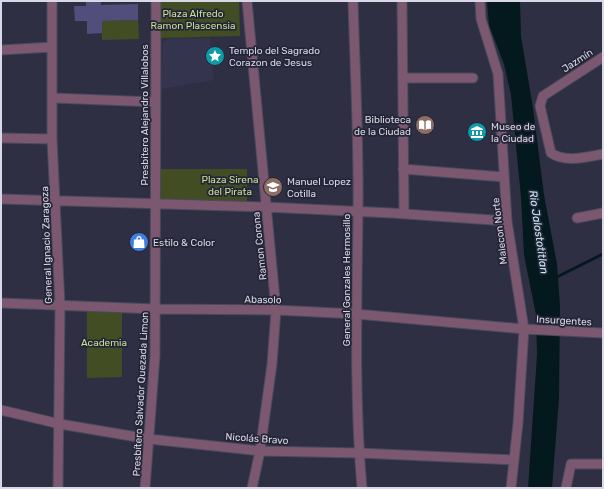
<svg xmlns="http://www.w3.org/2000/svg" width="604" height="489" viewBox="0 0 604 489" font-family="Rubik,sans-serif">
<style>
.built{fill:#34344f}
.green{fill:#434d24}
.water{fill:#04191e}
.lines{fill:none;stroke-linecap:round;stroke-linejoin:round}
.stream{stroke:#04191e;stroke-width:3}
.building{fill:#524e7c}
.minor-casing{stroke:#4a4a5d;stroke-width:11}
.minor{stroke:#7c5770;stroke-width:9}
.labels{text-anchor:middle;stroke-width:3.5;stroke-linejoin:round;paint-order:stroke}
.park-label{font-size:10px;fill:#c9df91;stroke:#252538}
.poi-label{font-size:10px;fill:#d8d8e6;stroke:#252538;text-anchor:start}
.street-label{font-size:10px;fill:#d8d8e6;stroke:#252538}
.water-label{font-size:11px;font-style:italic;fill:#c6ecf6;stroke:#252538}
</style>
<rect width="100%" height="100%" fill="#2f2f43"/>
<!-- built -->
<path class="built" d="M210,38L214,80L161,89L163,43L168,39Z"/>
<!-- green -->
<path class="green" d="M160,1H239L240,36L161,38Z
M138,20L139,39L102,40V21Z
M161,169H247V202L160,200Z
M87,307L122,308V377L87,378Z"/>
<!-- water -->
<path class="water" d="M487,1H520L521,36L533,108L544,195L557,264L560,306L559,399L552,488H528L537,355L536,315L524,255L521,197L511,95L504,64L489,25Z"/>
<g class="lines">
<!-- stream -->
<path class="stream" d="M555,278L603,254"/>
</g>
<!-- building -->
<path class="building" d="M86,1H101V5L138,4V20L102,21V33L87,34V21H75L74,6H86Z"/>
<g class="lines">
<!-- minor casing -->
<g class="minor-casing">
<path id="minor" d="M52,1V139L60,305L58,488
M247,1L276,310L272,364L260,451L252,488
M353,1C355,71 359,142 358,213C357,304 354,397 362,488
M402,1L404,214
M480,1L481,19L498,74L507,221L524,329L518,423L511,488
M1,50L52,47
M603,57L543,96L540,106L551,153C566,163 587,157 603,154
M404,78H473
M53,98L155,102
M1,138L52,139
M403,169L504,177
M1,199L266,207L391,213L507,221
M577,218L603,213
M1,303L156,309L276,310L356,314L524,329L603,333
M1,410L60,424L149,439L260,451L359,453L514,460
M145,488L155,356L156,1
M566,488L571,464H603"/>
</g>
<!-- minor -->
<use href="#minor" class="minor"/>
</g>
<!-- icons -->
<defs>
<g id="sight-disc" transform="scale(1)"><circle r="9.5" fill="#0f9aa8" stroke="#252538"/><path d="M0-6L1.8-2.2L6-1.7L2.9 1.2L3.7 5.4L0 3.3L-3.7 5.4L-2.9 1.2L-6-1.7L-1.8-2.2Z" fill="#fff"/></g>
<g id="library-disc" transform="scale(1)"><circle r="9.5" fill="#8d6e63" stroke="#252538"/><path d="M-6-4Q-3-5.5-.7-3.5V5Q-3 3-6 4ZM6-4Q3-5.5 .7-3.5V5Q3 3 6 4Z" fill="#fff"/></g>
<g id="museum-disc" transform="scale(1)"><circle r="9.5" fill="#0f9aa8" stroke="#252538"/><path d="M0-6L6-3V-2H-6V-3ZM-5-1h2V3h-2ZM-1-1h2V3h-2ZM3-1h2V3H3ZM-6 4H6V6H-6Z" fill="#fff"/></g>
<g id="school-disc" transform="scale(1)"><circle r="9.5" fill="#8d6e63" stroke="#252538"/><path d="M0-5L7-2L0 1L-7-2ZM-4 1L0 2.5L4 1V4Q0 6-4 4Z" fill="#fff"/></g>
<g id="shop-disc" transform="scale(1)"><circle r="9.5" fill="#3f7fe0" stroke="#252538"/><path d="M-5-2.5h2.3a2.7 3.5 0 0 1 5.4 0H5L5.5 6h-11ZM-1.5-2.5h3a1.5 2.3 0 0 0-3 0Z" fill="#fff"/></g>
</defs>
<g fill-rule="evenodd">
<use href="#sight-disc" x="215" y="56"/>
<use href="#library-disc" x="425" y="125"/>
<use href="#museum-disc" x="477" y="132"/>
<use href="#school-disc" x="273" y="187"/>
<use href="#shop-disc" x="139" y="242"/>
</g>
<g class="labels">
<!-- park labels -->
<g class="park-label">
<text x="193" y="17">Plaza Alfredo<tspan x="193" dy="12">Ramon Plascensia</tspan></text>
<text x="230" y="183">Plaza Sirena<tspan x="230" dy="12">del Pirata</tspan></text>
<text x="104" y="346">Academia</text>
</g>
<!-- poi labels -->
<g class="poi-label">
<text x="229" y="54">Templo del Sagrado<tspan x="229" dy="12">Corazon de Jesus</tspan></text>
<text x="411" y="123" text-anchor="end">Biblioteca<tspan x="411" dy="12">de la Ciudad</tspan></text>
<text x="491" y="130">Museo de<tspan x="491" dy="12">la Ciudad</tspan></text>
<text x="287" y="185">Manuel Lopez<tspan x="287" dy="12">Cotilla</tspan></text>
<text x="153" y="246">Estilo &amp; Color</text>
</g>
<!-- street labels -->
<g class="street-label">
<text transform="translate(577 60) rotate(-33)" y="4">Jazmín</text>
<text transform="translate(144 115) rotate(-90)" y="4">Presbítero Alejandro Villalobos</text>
<text transform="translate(499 231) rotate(-97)" y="4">Malecon Norte</text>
<text transform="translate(46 245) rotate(-92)" y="4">General Ignacio Zaragoza</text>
<text transform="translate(259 246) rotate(-96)" y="4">Ramon Corona</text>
<text transform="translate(346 280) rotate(-90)" y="4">General Gonzales Hermosillo</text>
<text transform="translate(263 299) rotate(1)" y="4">Abasolo</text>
<text transform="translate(564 320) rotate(3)" y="4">Insurgentes</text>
<text transform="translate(140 394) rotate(-87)" y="4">Presbítero Salvador Quezada Limon</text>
<text transform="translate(257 438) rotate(4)" y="4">Nicolás Bravo</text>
</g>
<!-- water labels -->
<g class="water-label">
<text transform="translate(539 232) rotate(82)" y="4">Rio Jalostotitlan</text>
</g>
</g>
<!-- border -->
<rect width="604" height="489" fill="none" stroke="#d8d8e6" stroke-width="4"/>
</svg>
